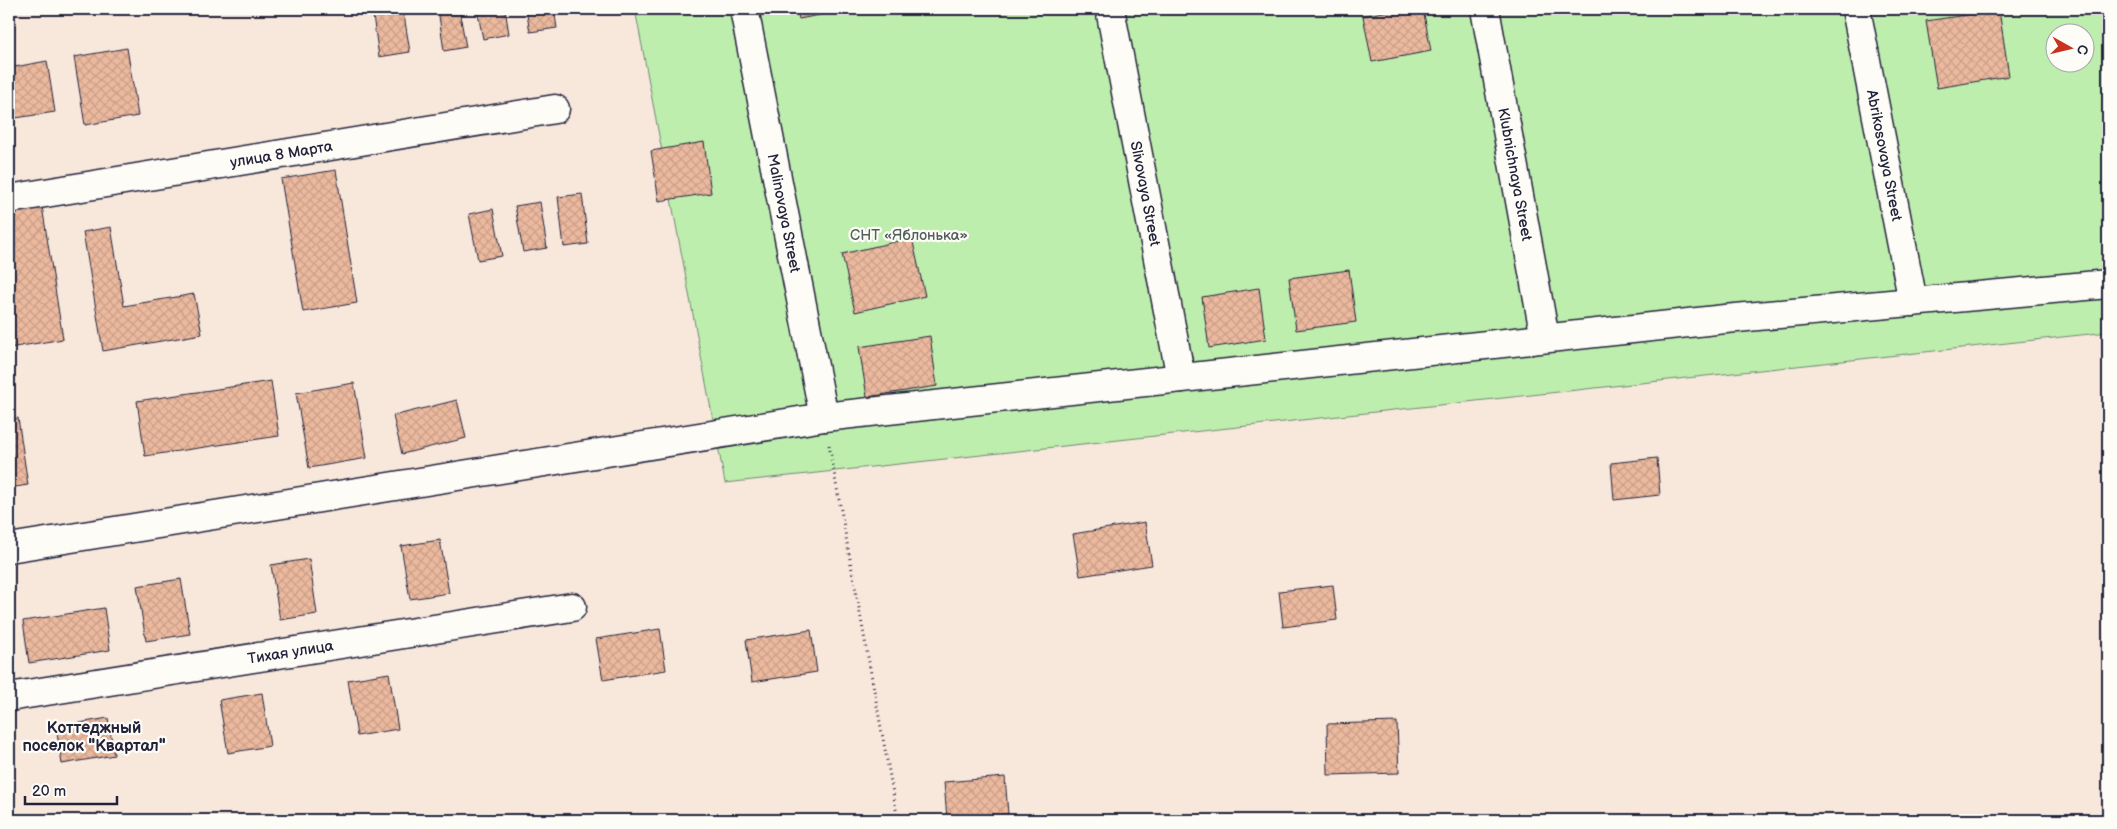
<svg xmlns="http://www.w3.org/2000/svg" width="2117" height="829" viewBox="0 0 2117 829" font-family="'Balsamiq Sans',sans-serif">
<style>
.garden{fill:#beeead;stroke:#708874;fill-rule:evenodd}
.building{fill:url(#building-cross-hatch);stroke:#22223b}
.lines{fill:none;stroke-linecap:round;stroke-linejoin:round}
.minor-casing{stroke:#22223b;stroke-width:31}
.path{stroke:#22223b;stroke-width:3;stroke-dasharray:1 4;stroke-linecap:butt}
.minor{stroke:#fdfcf7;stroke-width:28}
.labels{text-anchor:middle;stroke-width:4.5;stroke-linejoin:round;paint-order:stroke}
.street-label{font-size:15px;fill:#22223b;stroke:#fdfcf7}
.park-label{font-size:15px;fill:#515f5d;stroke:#fdfcf7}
.neighbourhood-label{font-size:16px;font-weight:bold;fill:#22223b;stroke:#fdfcf7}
</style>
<defs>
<pattern id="building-cross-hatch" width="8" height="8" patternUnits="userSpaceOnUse" patternTransform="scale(1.25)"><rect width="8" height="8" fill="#ecb99e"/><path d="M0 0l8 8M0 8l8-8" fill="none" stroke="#ca9f89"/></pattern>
</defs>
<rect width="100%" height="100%" fill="#f8e8dc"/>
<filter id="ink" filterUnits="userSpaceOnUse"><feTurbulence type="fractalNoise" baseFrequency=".02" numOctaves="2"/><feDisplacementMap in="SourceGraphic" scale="10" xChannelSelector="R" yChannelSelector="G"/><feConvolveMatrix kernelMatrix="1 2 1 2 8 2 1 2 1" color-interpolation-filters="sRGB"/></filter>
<g filter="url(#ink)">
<!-- garden -->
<path class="garden" d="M635,9H2108V332L725,483ZM2054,32H2084V62H2054Z"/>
<!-- building -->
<path class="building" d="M372,9H403L410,52L379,57Z
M438,9H459L466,47L444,51Z
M477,9H505L509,34L483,39Z
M526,9H554L557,28L530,32Z
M797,9H851L799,19Z
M1398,9H1423L1431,51L1372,62L1363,16Z
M1999,10L2009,76L1937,88L1926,21Z
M127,48L138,116L85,125L74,57Z
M47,61L55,112L9,119V68Z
M704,142L711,193L659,201L651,151Z
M336,170L357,303L303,312L281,179Z
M582,194L588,244L564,247L558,197Z
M540,202L547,248L523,252L515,206Z
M42,206L63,339L9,348V211Z
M493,209L502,256L478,260L469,214Z
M111,227L124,306L194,294L202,334L103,351L83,232Z
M912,238L925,296L855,312L842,254Z
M1349,270L1356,322L1296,330L1289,278Z
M1259,288L1266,339L1209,348L1202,297Z
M930,336L937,386L867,397L859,347Z
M271,381L279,436L145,456L137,401Z
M354,383L367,458L309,468L296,393Z
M457,400L466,438L402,454L393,416Z
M18,418L28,485L9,488V420Z
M1657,458L1660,495L1614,500L1611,463Z
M1145,522L1152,565L1080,576L1073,534Z
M440,540L449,593L410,599L401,546Z
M309,559L317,614L280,620L271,565Z
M181,579L190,634L146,641L137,586Z
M1333,585L1337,620L1283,627L1279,591Z
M104,608L110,650L29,663L23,621Z
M660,629L666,670L603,680L596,639Z
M811,630L817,672L752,682L746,640Z
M389,673L398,729L357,736L348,680Z
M262,693L270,746L228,753L219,700Z
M108,718L114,755L62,764L56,727Z
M1397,722L1399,773L1328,775L1327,724Z
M1005,777L1008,814L947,819L944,782Z"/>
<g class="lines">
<!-- minor casing -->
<g class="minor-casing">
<g id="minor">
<path id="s1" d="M744,9L824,417"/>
<path id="s2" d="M1110,9L1181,378"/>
<path id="s3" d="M1485,9L1545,338"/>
<path id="s4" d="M1856,9L1913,302"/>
<path id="s5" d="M9,199L555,109"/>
<path d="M9,548L824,417L1725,319L2108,284"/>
<path id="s6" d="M9,697L572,607"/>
</g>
</g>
<!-- path -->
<path class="path" d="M829,445L898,820"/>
<!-- minor -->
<use href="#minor" class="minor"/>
</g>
</g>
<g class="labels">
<!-- street labels -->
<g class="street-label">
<text dy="5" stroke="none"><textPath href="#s5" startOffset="276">улица 8 Марта</textPath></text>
<text dy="5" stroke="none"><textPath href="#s4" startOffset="149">Abrikosovaya Street</textPath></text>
<text dy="5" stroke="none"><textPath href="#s3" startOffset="168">Klubnichnaya Street</textPath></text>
<text dy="5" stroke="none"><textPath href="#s2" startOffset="188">Slivovaya Street</textPath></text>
<text dy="5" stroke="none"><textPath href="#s1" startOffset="208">Malinovaya Street</textPath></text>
<text dy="5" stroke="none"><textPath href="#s6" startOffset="285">Тихая улица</textPath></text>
</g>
<!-- park labels -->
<g class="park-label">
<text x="909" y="240">СНТ «Яблонька»</text>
</g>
<!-- neighbourhood labels -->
<g class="neighbourhood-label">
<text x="94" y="733">Коттеджный<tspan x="94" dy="18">поселок "Квартал"</tspan></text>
</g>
</g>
<!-- margin -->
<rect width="2117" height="829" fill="none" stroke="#fdfcf7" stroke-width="30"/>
<rect x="15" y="15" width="2087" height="799" fill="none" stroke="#22223b" stroke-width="2" filter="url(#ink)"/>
<!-- north arrow -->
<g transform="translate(2070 48) rotate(98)"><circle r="24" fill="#fdfcf7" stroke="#a5a5ac"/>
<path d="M0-4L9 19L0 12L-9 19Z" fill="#c8321e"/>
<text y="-8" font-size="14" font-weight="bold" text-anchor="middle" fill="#22223b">С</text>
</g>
<!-- scale -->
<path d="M25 796v8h92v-8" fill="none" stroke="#22223b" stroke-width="2.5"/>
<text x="32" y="796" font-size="15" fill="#22223b" stroke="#fdfcf7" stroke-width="4" paint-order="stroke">20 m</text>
</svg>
